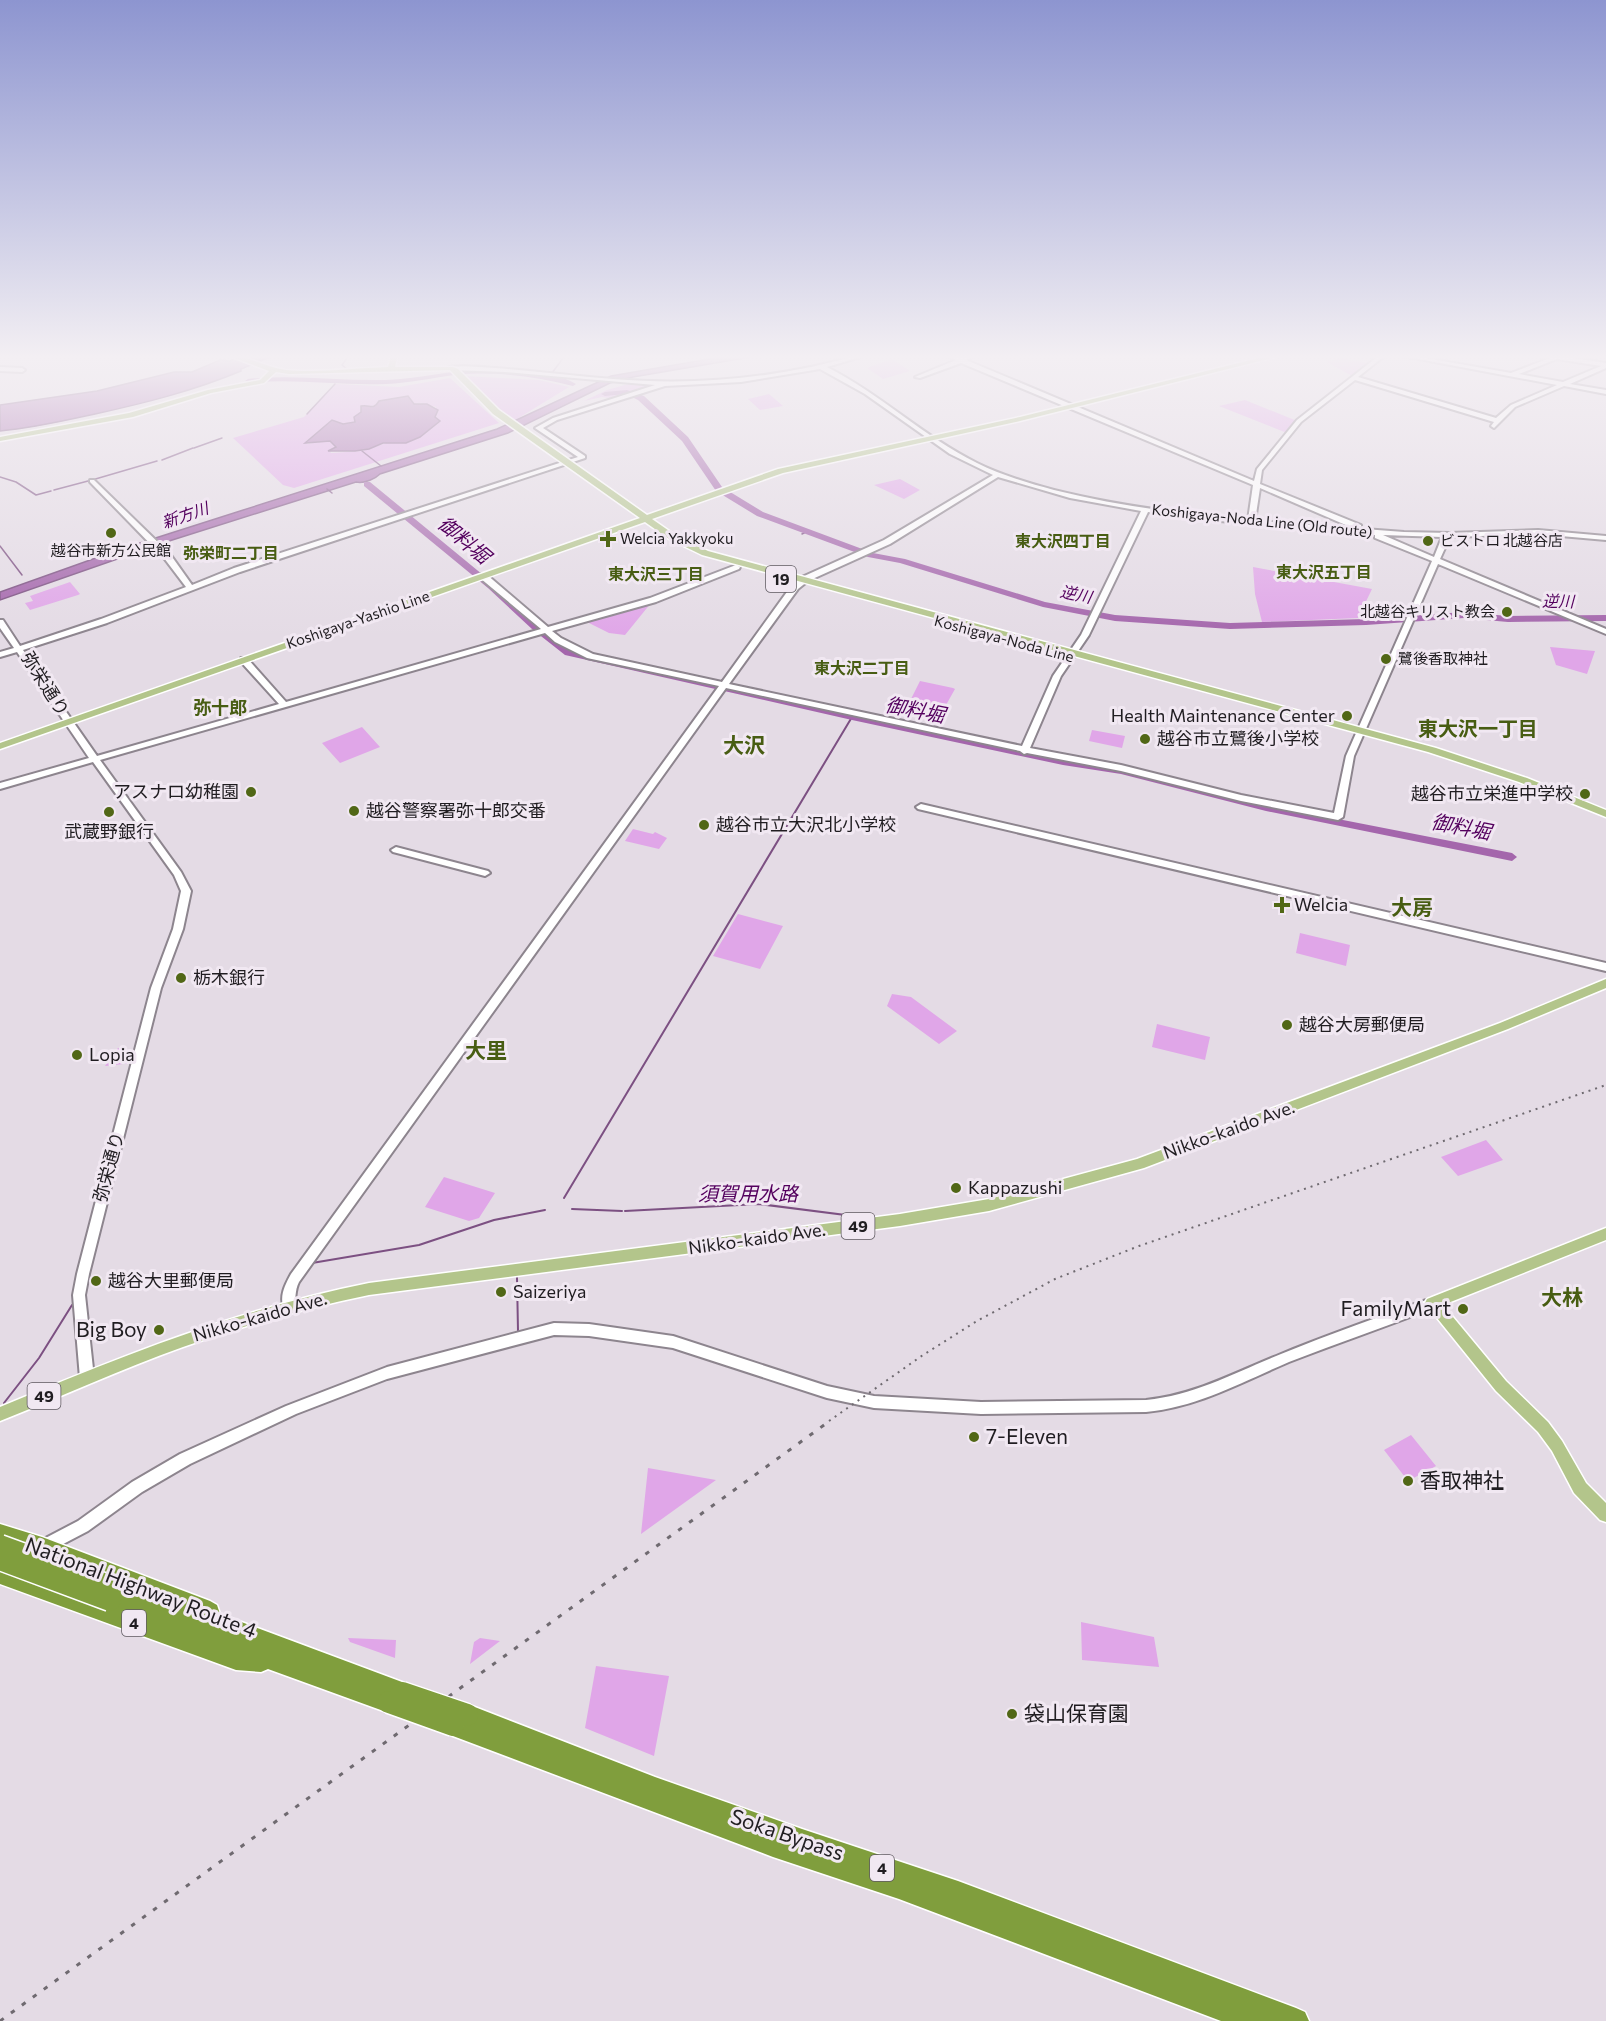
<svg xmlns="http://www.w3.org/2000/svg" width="1606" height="2021" viewBox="0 0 1606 2021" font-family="Commissioner,'Noto Sans JP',sans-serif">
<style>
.green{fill:#e0a6e8;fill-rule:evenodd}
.water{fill:#a466ac;stroke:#7c5082;stroke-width:1.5}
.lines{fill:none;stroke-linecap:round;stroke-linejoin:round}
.stream-far1{stroke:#7c5082;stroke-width:1.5}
.stream{stroke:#7c5082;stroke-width:2}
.river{fill:#a466ac;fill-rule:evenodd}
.minor-casing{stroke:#8d858e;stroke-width:4}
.major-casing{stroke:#fff;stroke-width:3}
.highway-casing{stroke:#fff;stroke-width:3}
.minor{fill:#fff;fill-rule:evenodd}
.major{fill:#b3c58b;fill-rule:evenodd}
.highway{fill:#809e3d;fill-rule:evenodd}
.rail-far1{stroke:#6f6a70;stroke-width:2;stroke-dasharray:2 5;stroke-linecap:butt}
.rail{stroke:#6f6a70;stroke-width:3;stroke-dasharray:4.5 9;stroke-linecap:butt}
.highway-bridge-casing{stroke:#fff;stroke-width:25;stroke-linecap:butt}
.highway-bridge{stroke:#809e3d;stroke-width:22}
.poi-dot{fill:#516716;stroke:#f1e8f2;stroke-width:2}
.labels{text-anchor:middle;stroke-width:6;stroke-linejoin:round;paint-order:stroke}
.far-street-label{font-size:15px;fill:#201d21;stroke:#f1e8f2}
.far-poi-label{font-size:15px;fill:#201d21;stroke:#f1e8f2;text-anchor:start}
.far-water-label{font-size:16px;font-style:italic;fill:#54005e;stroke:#f1e8f2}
.far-neighbourhood-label{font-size:16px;font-weight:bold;fill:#485d13;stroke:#f1e8f2}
.shield{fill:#f1e8f2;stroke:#5f5a60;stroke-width:1.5}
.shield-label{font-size:16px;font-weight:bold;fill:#201d21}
.street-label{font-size:18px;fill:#201d21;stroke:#f1e8f2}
.far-quarter-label{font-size:18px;font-weight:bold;fill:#485d13;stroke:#f1e8f2}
.poi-label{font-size:18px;fill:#201d21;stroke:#f1e8f2;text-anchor:start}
.water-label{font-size:20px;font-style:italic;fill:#54005e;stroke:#f1e8f2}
.neighbourhood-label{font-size:20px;font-weight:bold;fill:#485d13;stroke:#f1e8f2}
.quarter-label{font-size:21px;font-weight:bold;fill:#485d13;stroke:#f1e8f2}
.near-poi-label{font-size:21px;fill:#201d21;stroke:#f1e8f2;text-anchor:start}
.near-street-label{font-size:21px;fill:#201d21;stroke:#f1e8f2}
</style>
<rect width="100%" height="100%" fill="#e4dbe5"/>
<!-- green -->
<path class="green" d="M1341,358L1370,364L1354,377L1327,362Z
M892,359L910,371L883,379L867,368Z
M464,376L539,380L569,387L512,422L497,412Z
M450,378L499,423L294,488L283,485L233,438L304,417L336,384L399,387ZM401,397L414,404L420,403L436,407L435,417L437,423L420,437L406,443L389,442L362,451L331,453L329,450L336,447L330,440L307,444L306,441L323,429L355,422L361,412L360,408L365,406L369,408L383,401Z
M632,383L650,385L651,388L617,399L602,397L584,401L607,390Z
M769,394L783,406L760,410L748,399Z
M1245,400L1297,421L1287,433L1219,406Z
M900,479L920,490L904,499L874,485Z
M1253,567L1372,589L1358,618L1262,622L1255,594Z
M70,582L80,594L78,595L30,610L25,603L33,601L30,596Z
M651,603L625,635L609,633L585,621Z
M1550,647L1595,651L1587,674L1556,665Z
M920,681L953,688L955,689L946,705L943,706L911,699Z
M362,727L380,747L340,763L322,743Z
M1092,730L1125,736L1122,748L1089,741Z
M633,829L653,834L655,832L667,838L659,849L625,841Z
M738,914L783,926L760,969L713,956Z
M1300,933L1350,945L1346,966L1296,953Z
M892,994L911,997L957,1031L939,1044L887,1006Z
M1157,1024L1210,1037L1205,1060L1152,1047Z
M118,1048L135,1053L132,1063L105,1066Z
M1486,1140L1503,1160L1458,1176L1441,1157Z
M444,1177L495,1193L479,1218L469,1221L425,1207Z
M1411,1435L1436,1466L1408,1481L1384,1450Z
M648,1468L716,1480L641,1534Z
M1081,1622L1154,1637L1159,1667L1082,1660Z
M348,1638L396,1640L395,1658L350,1642Z
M480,1638L500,1641L470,1664L474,1642Z
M596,1666L669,1676L654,1756L585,1728Z"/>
<!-- water -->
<path class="water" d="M241,354H277L241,369V371C193,391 145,403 95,414C63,421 33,428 0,431V405L97,391L174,372H192L220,360L230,361Z
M738,354H768L633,377L610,383L508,433L380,474C376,478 365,484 356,482L166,542L0,600V592L121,549L497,429L611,376Z
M408,396L414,404H427L438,410L435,417L440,421L420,437L406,443H383L369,449L355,451H328L336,447L330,441L305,443L332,420L343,424L355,422L354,417L361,412V406C370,404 373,411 379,401Z"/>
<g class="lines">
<!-- stream-far1 -->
<path class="stream-far1" d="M348,370L342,365L350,354
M552,373L566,354
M307,414L335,384
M194,448L222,438
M362,451L381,466
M162,460L193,448
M0,477L16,482L36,495L51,491
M92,480L157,461
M327,489L332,493
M54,490L88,481
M802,534L806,532
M0,546L22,575"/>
<!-- stream -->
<path class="stream" d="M564,1198L852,717
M572,1209L622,1211
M625,1211L759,1204L869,1218
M312,1263L419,1245L494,1220L545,1210
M517,1278L518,1331
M4,1403L39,1358L72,1305"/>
<!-- river -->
<path class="river" d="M481,370C508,370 553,370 576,384L573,386C535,376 494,371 454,375C432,378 409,383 386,384C340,386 294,378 248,383L245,381L248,379C294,374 339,381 386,380C418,379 449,370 481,370Z
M627,390L644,396L688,437L722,487L763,512L873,553L905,559L1045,602L1115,615L1230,623L1366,619L1464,612L1508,616L1606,615V621L1508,622L1464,618L1366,625L1230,629L1115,621L1043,607L900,563L868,557L757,516L716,491L682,441L638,400L626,394L605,396L601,394L605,392Z
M364,482H370L494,584L538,625L571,651L852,714L1063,759L1121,768L1266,805L1512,853L1517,857L1512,861L1266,811L1121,774L1063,765L852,720L565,655L532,629L488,588L364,486Z"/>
<!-- minor casing -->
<g class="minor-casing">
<path id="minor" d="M862,354H870L827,367C880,394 923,436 977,463C1001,475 1028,483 1054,490C1118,506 1182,514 1248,520L1253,485L961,363L920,378L915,377L956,360L943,354H950L961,358L974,354H981L966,360L1254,481L1257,469L1297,420L1381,354H1387L1358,377L1496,418L1511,405L1557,385L1392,354H1403L1511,373L1550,358L1537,355L1536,354H1548L1606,363V368L1570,384L1606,390V394L1564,386L1515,407L1494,428L1491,426L1494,422L1355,380L1301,422L1262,470L1260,484L1361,525V529H1355L1260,488L1255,521L1404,532L1450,533L1538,530L1606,536V540L1538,534L1450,537L1440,559L1606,629V634L1438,564L1354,756L1343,817L1338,820L1241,801L1121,771L1027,753L1024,754L1020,751L726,688L299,1282C294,1291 297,1300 292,1309L288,1311L284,1309C279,1296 285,1285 291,1274L719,686L587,658L555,642L545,633L100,760L181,872L191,891L183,929L161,988L89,1274L85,1295L94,1378L92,1382L87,1384L82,1382L80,1378L73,1295L77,1274L151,988L173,929L181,891L174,875L93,762L0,789V783L89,758L17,652L0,657V652L14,648L0,628V620H3L20,646L101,619L186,587L164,558L90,482V480H94L170,554L192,585L234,568L578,457L535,428L553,418L655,385L505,372L451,370L448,368L449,367C464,365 480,367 495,368C534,371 573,376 613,379C698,386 780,378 862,354ZM1557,359L1601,366L1563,382L1519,374ZM820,369L865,394L950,454L993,475L884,540L802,577L792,585L722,682L593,654L561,638L552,631L656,602L739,569L740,567L736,565L650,598L548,627L486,574H480V578L541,629L286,702L247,658H241V662L279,704L97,756L23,650L107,623L240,572L585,458V456L543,428L557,420L665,386L741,382ZM998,477L1070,498L1141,511L1081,635L1053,676L1022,746L729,684L798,589L808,581L890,544ZM1148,512L1220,521L1375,535V538L1432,561L1346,756L1334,813L1241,795L1121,765L1030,748L1061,676L1089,635ZM1383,535L1442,537L1434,557Z
M0,367L22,368L25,370L22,372L0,371Z
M921,804L1606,963V971L918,809L916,807Z
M396,847L488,871L490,873L485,876L393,852L391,850Z
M1432,1298L1436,1299L1438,1303L1436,1307C1388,1326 1338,1343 1289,1362C1242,1382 1198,1407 1146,1412L981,1414L874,1408L827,1398L673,1348L589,1336L554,1335L387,1379L296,1414L190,1464L142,1492L88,1531L46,1553L41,1555L36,1553L34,1548L36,1543L78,1521L132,1482L180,1454L286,1406L387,1367L554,1323L589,1324L673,1336L827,1386L874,1396L981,1402L1146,1400C1195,1395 1236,1372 1281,1354C1330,1334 1381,1316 1432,1298Z"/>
</g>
<!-- major casing -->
<g class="major-casing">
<path id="major" d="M224,354C244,354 264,367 286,370C317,373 356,368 388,367L392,354H398L395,367H453L458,369L499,410L647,515L778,469L1020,417L1275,354H1285L1284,355L1020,421L783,473L652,519L675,535L708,551L1436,748L1527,778L1606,810V817L1519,782L1428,752L702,555L669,539L645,522L0,749V743L640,518L493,414L450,370L289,374L276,372L264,383L211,393L133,417L0,441V437L129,413L208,390L260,380L269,371Z
M1606,979V988L1508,1029L1144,1168L989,1211L900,1226L369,1295C306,1308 244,1325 183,1347C121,1369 61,1397 0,1421V1407C122,1356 238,1309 369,1283L900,1214L989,1199L1137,1159L1500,1023Z
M1606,1228V1240L1443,1305L1506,1381L1548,1422L1562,1441L1586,1483L1606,1503V1522L1600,1520L1574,1493L1552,1451L1538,1432L1496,1391L1425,1303L1427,1299Z"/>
</g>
<!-- highway casing -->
<g class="highway-casing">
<path id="highway" d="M0,1524L42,1537L210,1601L217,1605L220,1614L410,1685L413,1693L410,1701L400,1703L397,1710L389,1713L268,1669L261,1672L236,1670L0,1584V1564L100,1599L103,1593L107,1591L109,1583L42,1557L0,1544Z
M467,1704L655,1777L802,1829L958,1881L1296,2008L1305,2012L1309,2021H1221L899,1899L773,1857L445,1733L442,1725L445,1717L456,1715L459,1707Z"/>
</g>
<!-- minor -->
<use href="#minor" class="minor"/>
<!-- major -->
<use href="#major" class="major"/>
<!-- highway -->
<use href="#highway" class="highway"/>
<!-- rail-far1 -->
<path class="rail-far1" d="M829,1421L923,1355L977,1321L1055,1279L1139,1246L1606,1085"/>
<!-- rail -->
<path class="rail" d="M0,2021L831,1420"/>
<!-- highway-bridge casing -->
<g class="highway-bridge-casing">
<path id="highway-bridge" d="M0,1546L117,1589
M0,1559L110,1600
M402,1693L467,1715
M389,1702L453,1725"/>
</g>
<!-- highway-bridge -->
<use href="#highway-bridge" class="highway-bridge"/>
</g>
<!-- sky -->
<linearGradient id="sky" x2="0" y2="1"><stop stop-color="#8d95d0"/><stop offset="0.56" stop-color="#f3eff3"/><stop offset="1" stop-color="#f3eff3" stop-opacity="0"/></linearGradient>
<rect width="1606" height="637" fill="url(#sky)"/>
<!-- markers -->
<g class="poi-dot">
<circle cx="111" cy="533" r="6"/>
<path d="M605 530h6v6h6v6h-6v6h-6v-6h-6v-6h6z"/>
<circle cx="1428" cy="541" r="6"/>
<circle cx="1507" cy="612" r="6"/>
<circle cx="1386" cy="659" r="6"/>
<circle cx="1347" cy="716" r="6"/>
<circle cx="1145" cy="739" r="6"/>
<circle cx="251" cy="792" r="6"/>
<circle cx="1585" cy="794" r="6"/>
<circle cx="354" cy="811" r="6"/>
<circle cx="109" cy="812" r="6"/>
<circle cx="704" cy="825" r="6"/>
<path d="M1279 896h6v6h6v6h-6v6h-6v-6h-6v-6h6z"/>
<circle cx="181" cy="978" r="6"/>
<circle cx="1287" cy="1025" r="6"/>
<circle cx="77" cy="1055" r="6"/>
<circle cx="956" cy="1188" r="6"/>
<circle cx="96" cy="1281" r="6"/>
<circle cx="501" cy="1292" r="6"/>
<circle cx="1463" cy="1309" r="6"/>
<circle cx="159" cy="1330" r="6"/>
<circle cx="974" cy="1437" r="6"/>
<circle cx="1408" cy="1481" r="6"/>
<circle cx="1012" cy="1714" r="6"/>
</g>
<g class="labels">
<!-- far-street labels -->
<g class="far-street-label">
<text transform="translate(1262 521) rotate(6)" y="5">Koshigaya-Noda Line (Old route)</text>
<text transform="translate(358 620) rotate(-19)" y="5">Koshigaya-Yashio Line</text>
<text transform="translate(1004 639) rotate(15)" y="5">Koshigaya-Noda Line</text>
</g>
<!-- far-poi labels -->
<g class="far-poi-label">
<text x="620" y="544">Welcia Yakkyoku</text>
<text x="1440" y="546">ビストロ 北越谷店</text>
<text x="111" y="556" text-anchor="middle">越谷市新方公民館</text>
<text x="1495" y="617" text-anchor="end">北越谷キリスト教会</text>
<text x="1398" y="664">鷺後香取神社</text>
</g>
<!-- far-water labels -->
<g class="far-water-label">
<text transform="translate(185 515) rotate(-19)" y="6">新方川</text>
<text transform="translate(1076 594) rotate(11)" y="6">逆川</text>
<text transform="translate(1558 601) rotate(1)" y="6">逆川</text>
</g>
<!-- far-neighbourhood labels -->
<g class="far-neighbourhood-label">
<text x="1063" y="547">東大沢四丁目</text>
<text x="231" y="559">弥栄町二丁目</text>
<text x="1324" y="578">東大沢五丁目</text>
<text x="656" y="580">東大沢三丁目</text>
<text x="862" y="674">東大沢二丁目</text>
</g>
<!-- shield labels -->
<g class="shield">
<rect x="766" y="566" width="30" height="26" rx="4.5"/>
<rect x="841.5" y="1213" width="33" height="26" rx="4.5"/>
<rect x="27.5" y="1383" width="33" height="26" rx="4.5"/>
<rect x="122" y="1610" width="24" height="26" rx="4.5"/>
<rect x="870" y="1855" width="24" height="26" rx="4.5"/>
</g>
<g class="shield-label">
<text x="781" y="585">19</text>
<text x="858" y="1232">49</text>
<text x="44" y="1402">49</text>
<text x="134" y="1629">4</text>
<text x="882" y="1874">4</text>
</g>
<!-- street labels -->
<g class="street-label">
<text transform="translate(45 684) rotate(58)" y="6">弥栄通り</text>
<text transform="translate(1229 1130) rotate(-20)" y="6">Nikko-kaido Ave.</text>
<text transform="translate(109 1167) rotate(-75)" y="6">弥栄通り</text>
<text transform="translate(757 1239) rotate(-8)" y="6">Nikko-kaido Ave.</text>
<text transform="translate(260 1317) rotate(-16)" y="6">Nikko-kaido Ave.</text>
</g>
<!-- far-quarter labels -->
<g class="far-quarter-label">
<text x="220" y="714">弥十郎</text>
</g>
<!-- poi labels -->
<g class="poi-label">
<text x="1335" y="722" text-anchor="end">Health Maintenance Center</text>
<text x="1157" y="745">越谷市立鷺後小学校</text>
<text x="239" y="798" text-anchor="end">アスナロ幼稚園</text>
<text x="1573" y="800" text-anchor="end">越谷市立栄進中学校</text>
<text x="366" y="817">越谷警察署弥十郎交番</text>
<text x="716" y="831">越谷市立大沢北小学校</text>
<text x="109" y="838" text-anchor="middle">武蔵野銀行</text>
<text x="1294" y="911">Welcia</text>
<text x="193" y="984">栃木銀行</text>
<text x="1299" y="1031">越谷大房郵便局</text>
<text x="89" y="1061">Lopia</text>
<text x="968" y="1194">Kappazushi</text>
<text x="108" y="1287">越谷大里郵便局</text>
<text x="513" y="1298">Saizeriya</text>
</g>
<!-- water labels -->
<g class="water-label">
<text transform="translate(464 540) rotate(40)" y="7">御料堀</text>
<text transform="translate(915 710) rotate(11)" y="7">御料堀</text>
<text transform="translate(1461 827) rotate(11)" y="7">御料堀</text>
<text x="748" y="1201">須賀用水路</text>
</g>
<!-- neighbourhood labels -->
<g class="neighbourhood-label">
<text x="1478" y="736">東大沢一丁目</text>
</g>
<!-- quarter labels -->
<g class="quarter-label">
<text x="744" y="753">大沢</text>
<text x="1412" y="915">大房</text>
<text x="486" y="1058">大里</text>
<text x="1562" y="1305">大林</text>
</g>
<!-- near-poi labels -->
<g class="near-poi-label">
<text x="1451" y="1316" text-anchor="end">FamilyMart</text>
<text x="147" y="1337" text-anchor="end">Big Boy</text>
<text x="986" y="1444">7-Eleven</text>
<text x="1420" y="1488">香取神社</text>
<text x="1024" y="1721">袋山保育園</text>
</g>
<!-- near-street labels -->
<g class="near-street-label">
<text transform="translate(141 1588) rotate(21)" y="7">National Highway Route 4</text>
<text transform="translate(787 1835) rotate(19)" y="7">Soka Bypass</text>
</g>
</g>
</svg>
